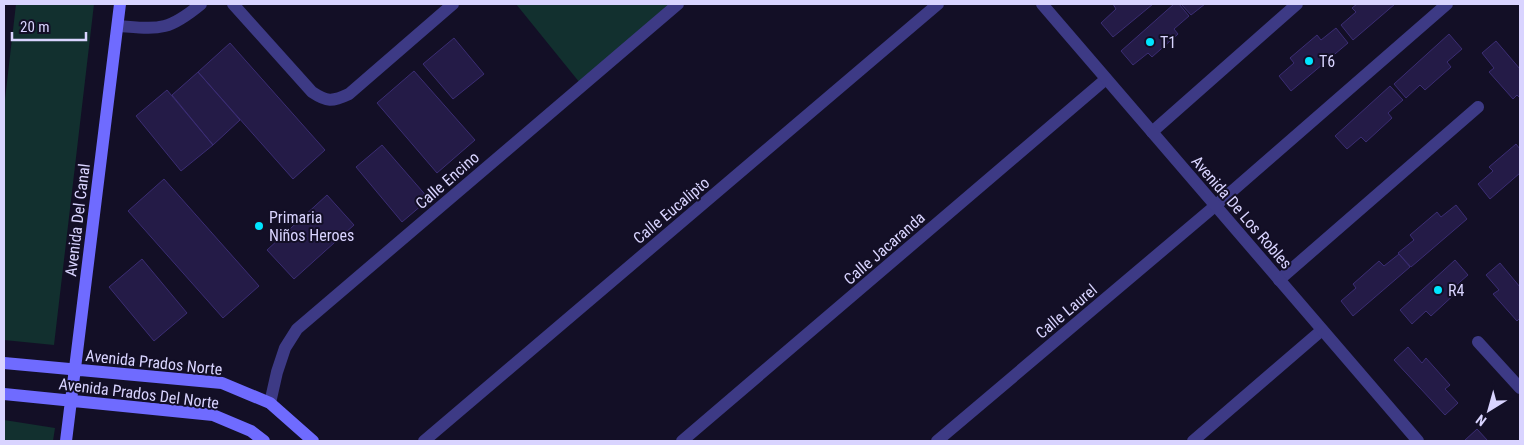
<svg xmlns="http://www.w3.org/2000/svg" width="1524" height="445" viewBox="0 0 1524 445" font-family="'Roboto Condensed',sans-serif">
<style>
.green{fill:#12302f}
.building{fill:#241b47;stroke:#3b2d73}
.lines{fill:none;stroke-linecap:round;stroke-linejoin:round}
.minor{stroke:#3d3a85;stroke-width:12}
.tertiary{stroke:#3d3a85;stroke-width:12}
.secondary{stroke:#6f6bff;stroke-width:12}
.poi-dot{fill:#00e5ff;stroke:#130f26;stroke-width:2}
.labels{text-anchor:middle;stroke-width:4;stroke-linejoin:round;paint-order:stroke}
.poi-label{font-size:16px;fill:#d9d4ff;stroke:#130f26;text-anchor:start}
.street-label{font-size:16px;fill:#d9d4ff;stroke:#130f26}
</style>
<rect width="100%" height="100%" fill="#130f26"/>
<!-- green -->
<path class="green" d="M16,4H94L54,345L4,340V108Z
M516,4H670L580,83Z
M4,420L55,428L53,441H4Z"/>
<!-- building -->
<path class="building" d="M1113,4H1153L1113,37L1101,23L1116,9Z
M1174,4H1179L1189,16L1174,29L1178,34L1152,57L1148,53L1133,65L1121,51Z
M1181,4H1205L1191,15Z
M1357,4H1395L1353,40L1341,25L1356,12L1352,8Z
M1336,28L1348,43L1291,91L1279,76L1294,63L1290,58L1317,35L1321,40Z
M1449,34L1462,49L1447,62L1451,67L1425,90L1420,85L1406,98L1394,84Z
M454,38L484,74L453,99L423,64Z
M1496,41L1520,69V98L1517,95L1513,99L1489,72L1494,68L1482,53Z
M230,43L325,150L293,179L198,72Z
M414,71L475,140L437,173L377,103Z
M198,72L240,120L213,145L172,95Z
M1390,86L1403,100L1388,113L1392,118L1366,142L1361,137L1347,149L1335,136Z
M167,90L213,145L181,171L136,116Z
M1516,144L1520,149V173L1490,199L1478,184L1493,171L1489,167Z
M382,145L429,199L402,222L356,167Z
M164,179L259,286L223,318L128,211Z
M327,195L354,225L294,279L267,250Z
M1456,205L1467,219L1411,267L1398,253L1414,240L1410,235L1437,212L1441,217Z
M1399,254L1410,267L1353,316L1341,301L1356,288L1353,284L1379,261L1384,266Z
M142,259L187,313L154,341L109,287Z
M1455,260L1468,275L1453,288L1457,292L1431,316L1426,311L1412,324L1400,310Z
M1500,263L1520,287V318L1517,321L1493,294L1499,290L1486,275Z
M1408,347L1422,363L1426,358L1450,385L1445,389L1458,403L1445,415L1394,360Z
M1477,429L1488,441H1464Z"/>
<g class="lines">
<!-- minor -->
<path class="minor" d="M233,4L312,92C327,102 332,102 349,94L453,4
M118,26C159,29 167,32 201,4
M1152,132L1297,4
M1279,280L1478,107
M1478,342L1520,388
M270,403L277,372L285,348L297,329L678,4
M424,441L938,4
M682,441L1106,79
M937,441L1215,206L1447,4
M1193,441L1322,330"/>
<!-- tertiary -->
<path class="tertiary" d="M1042,4L1418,441"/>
<!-- secondary -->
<path class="secondary" d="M4,363L222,383L270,403L313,441
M4,394L213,415L251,431L264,441
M66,441L120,4"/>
</g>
<!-- markers -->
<g class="poi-dot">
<circle cx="1150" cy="42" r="5"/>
<circle cx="1309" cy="61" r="5"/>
<circle cx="259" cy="226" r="5"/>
<circle cx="1438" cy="290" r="5"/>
</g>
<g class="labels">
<!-- poi labels -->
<g class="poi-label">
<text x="1160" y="48">T1</text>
<text x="1319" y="67">T6</text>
<text x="269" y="223">Primaria<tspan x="269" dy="18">Niños Heroes</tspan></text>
<text x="1448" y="296">R4</text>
</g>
<!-- street labels -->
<g class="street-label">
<text transform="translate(447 180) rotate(-41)" y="6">Calle Encino</text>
<text transform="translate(671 210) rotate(-40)" y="6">Calle Eucalipto</text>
<text transform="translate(1242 212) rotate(49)" y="6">Avenida De Los Robles</text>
<text transform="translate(77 220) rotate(-83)" y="6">Avenida Del Canal</text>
<text transform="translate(884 248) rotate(-41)" y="6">Calle Jacaranda</text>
<text transform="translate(1066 311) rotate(-40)" y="6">Calle Laurel</text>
<text transform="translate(154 362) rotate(6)" y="6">Avenida Prados Norte</text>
<text transform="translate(139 393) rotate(7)" y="6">Avenida Prados Del Norte</text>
</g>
</g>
<!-- border -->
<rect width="1524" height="445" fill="none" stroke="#d9d4ff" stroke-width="10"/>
<!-- north arrow -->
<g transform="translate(1489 410) rotate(217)" stroke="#130f26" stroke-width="4" paint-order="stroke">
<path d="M0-4L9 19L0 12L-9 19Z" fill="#d9d4ff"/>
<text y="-8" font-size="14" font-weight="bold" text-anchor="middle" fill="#d9d4ff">N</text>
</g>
<!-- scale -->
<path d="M12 32v8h74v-8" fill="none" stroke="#d9d4ff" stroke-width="2.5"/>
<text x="20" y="32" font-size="15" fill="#d9d4ff" stroke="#130f26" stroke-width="4" paint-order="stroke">20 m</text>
</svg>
